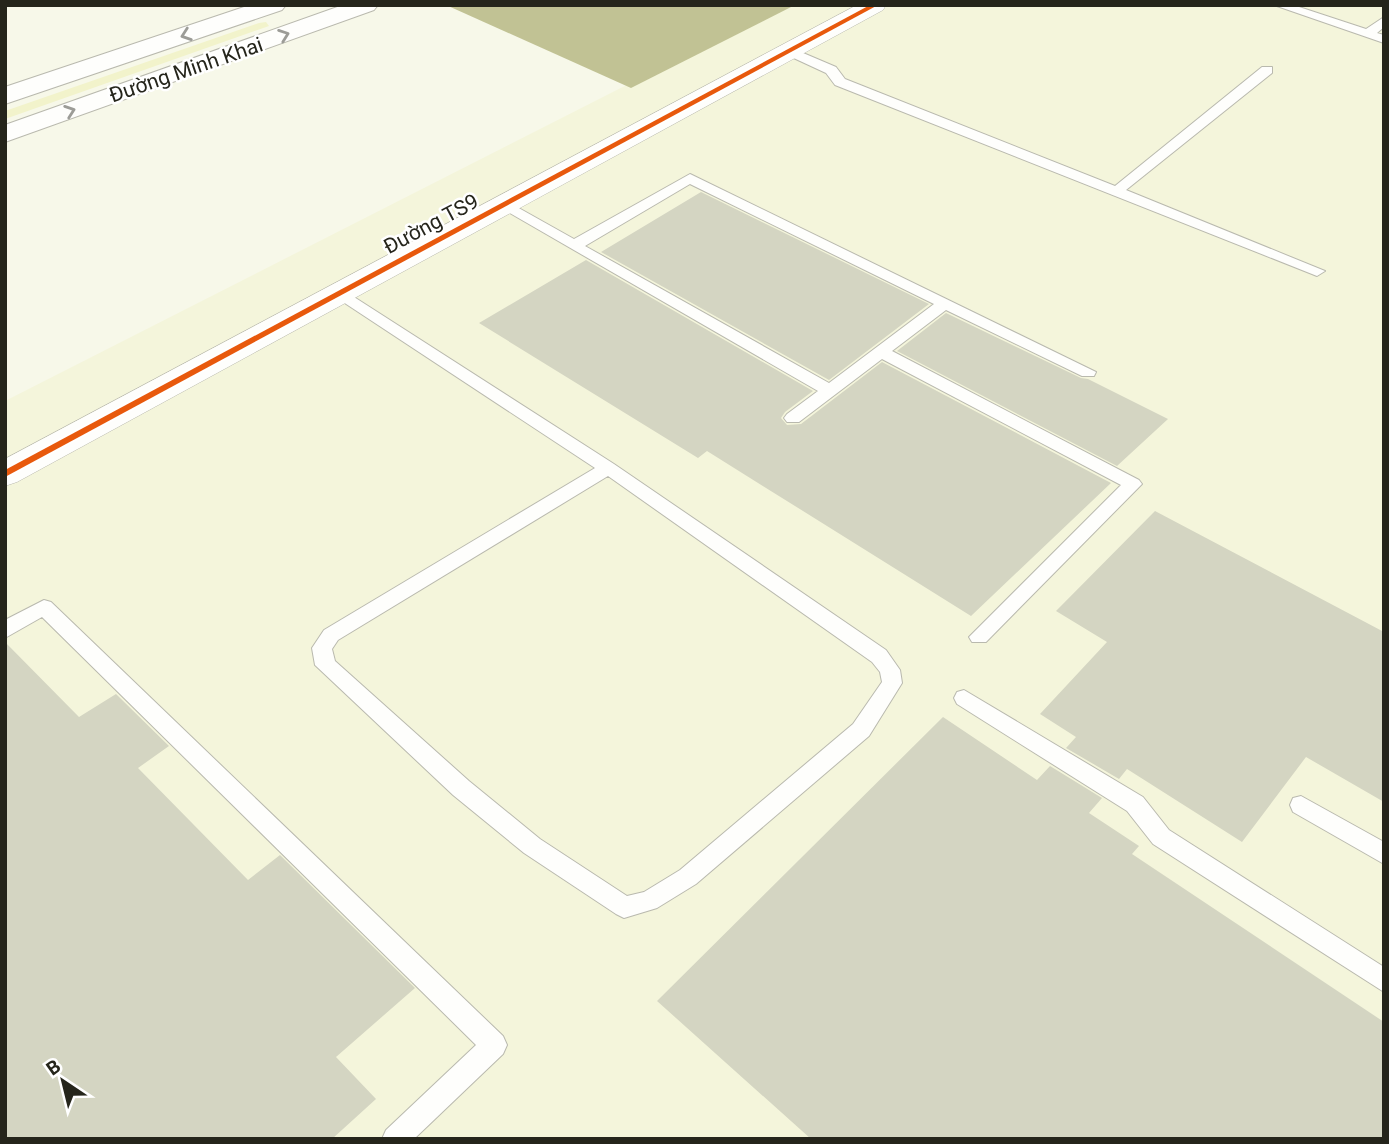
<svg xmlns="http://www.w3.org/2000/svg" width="1389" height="1144" viewBox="0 0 1389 1144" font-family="Roboto,sans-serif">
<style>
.built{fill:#f4f5db}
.green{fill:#f2f3cb}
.water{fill:#c1c294}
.building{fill:#d4d5c2}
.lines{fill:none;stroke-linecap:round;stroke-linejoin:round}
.service-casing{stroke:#b9b9ae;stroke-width:2}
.minor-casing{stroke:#b9b9ae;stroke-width:1}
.primary-casing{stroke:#b9b9ae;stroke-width:2}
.service{fill:#fefefc;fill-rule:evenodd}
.minor{fill:#fefefc;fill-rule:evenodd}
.primary{fill:#fefefc;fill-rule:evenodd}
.cycleway-casing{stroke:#fff;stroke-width:4}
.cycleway{fill:#e8590c;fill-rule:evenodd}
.oneway{stroke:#9c9c97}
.labels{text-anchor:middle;stroke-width:5;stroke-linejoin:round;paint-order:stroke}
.far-street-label{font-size:21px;fill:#25251b;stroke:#fff}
</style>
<rect width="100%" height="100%" fill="#f7f8e9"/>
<!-- built -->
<path class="built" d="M784,5H1384V1139H5V401Z"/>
<!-- green -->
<path class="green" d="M259,23L266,22L269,26L5,119V111Z"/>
<!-- water -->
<path class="water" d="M446,5H795L631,88Z"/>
<!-- building -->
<path class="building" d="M701,192L929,304L829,380L601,252Z
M586,260L813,391L785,412L781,418L787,425L801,424L882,362L1111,483L971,616L707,451L698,458L479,323Z
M946,313L1081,378L1088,379L1168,419L1117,466L897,351Z
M1155,511L1384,632V802L1306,757L1242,842L1127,769L1119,779L1066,748L1076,737L1040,714L1107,642L1056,611Z
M5,642L79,717L116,694L169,746L138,768L248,880L280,855L415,988L336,1057L376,1099L332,1139H5Z
M943,717L1037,780L1050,766L1102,798L1089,813L1139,846L1132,854L1384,1022V1139H811L657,1001Z"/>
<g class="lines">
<!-- service casing -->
<g class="service-casing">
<path id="service" d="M1274,5H1293L1366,29L1384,17V27L1377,33L1384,35V43Z
M789,47L836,67L845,79L1115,186L1262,67H1272V73L1126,190L1325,271L1317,276L1312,274L835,85L826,73L785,54L783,51Z
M690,174L1096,372L1094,376H1082L946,310L892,351L1139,480L1142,484L986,642H972L969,637L1121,485L882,359L799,422H787L784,418L787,414L818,391L496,205L498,202H508L574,239ZM690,184L934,304L829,383L585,246Z
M340,288L614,464L886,650L900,670L902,683L869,736L696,884L657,908L624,918L616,914L524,853L453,795L315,665L312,648L324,630L595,468L334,296V290ZM608,476L872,662L880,672L882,682L853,724L680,870L644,892L627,896L540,839L469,781L335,661L332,649L338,640Z
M44,600L51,602L503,1036L507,1045L503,1054L414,1139H382L386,1130L476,1045L42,617L5,638V620Z
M964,690L1143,797L1169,830L1384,967V992L1153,844L1127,811L957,704L954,698L957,692Z
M1301,796L1384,842V864L1293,812L1290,805L1293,798Z"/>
</g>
<!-- minor casing -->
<g class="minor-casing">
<path id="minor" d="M857,5H886L883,10L17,482L5,486V459Z"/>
</g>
<!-- primary casing -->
<g class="primary-casing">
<path id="primary" d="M250,5H286L282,10L5,104V87Z
M343,5H378L374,10L5,142V125Z"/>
</g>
<!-- service -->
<use href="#service" class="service"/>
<!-- minor -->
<use href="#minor" class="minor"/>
<!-- primary -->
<use href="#primary" class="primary"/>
<!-- cycleway casing -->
<g class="cycleway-casing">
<path id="cycleway" d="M870,5H878L5,477V470Z"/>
</g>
<!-- cycleway -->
<use href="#cycleway" class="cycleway"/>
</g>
<!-- one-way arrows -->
<defs><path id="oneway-chevron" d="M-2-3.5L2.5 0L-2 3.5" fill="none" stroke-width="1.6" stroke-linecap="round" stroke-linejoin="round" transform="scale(1.75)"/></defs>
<g class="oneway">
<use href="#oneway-chevron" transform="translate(186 35) rotate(161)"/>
<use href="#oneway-chevron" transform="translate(284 35) rotate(-20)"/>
<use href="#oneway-chevron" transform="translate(70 111) rotate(-19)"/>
</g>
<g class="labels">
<!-- far-street labels -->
<g class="far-street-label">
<text transform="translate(186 70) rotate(-19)" y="7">Đường Minh Khai</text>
<text transform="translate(431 224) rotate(-28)" y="7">Đường TS9</text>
</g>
</g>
<!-- border -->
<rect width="1389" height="1144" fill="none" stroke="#25251b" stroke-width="14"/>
<!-- north arrow -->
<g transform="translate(63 1081) rotate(325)" stroke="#ffffff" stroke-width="5" paint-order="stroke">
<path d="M0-5L12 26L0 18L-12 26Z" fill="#25251b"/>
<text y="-10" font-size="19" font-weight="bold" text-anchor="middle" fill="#25251b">B</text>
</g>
</svg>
